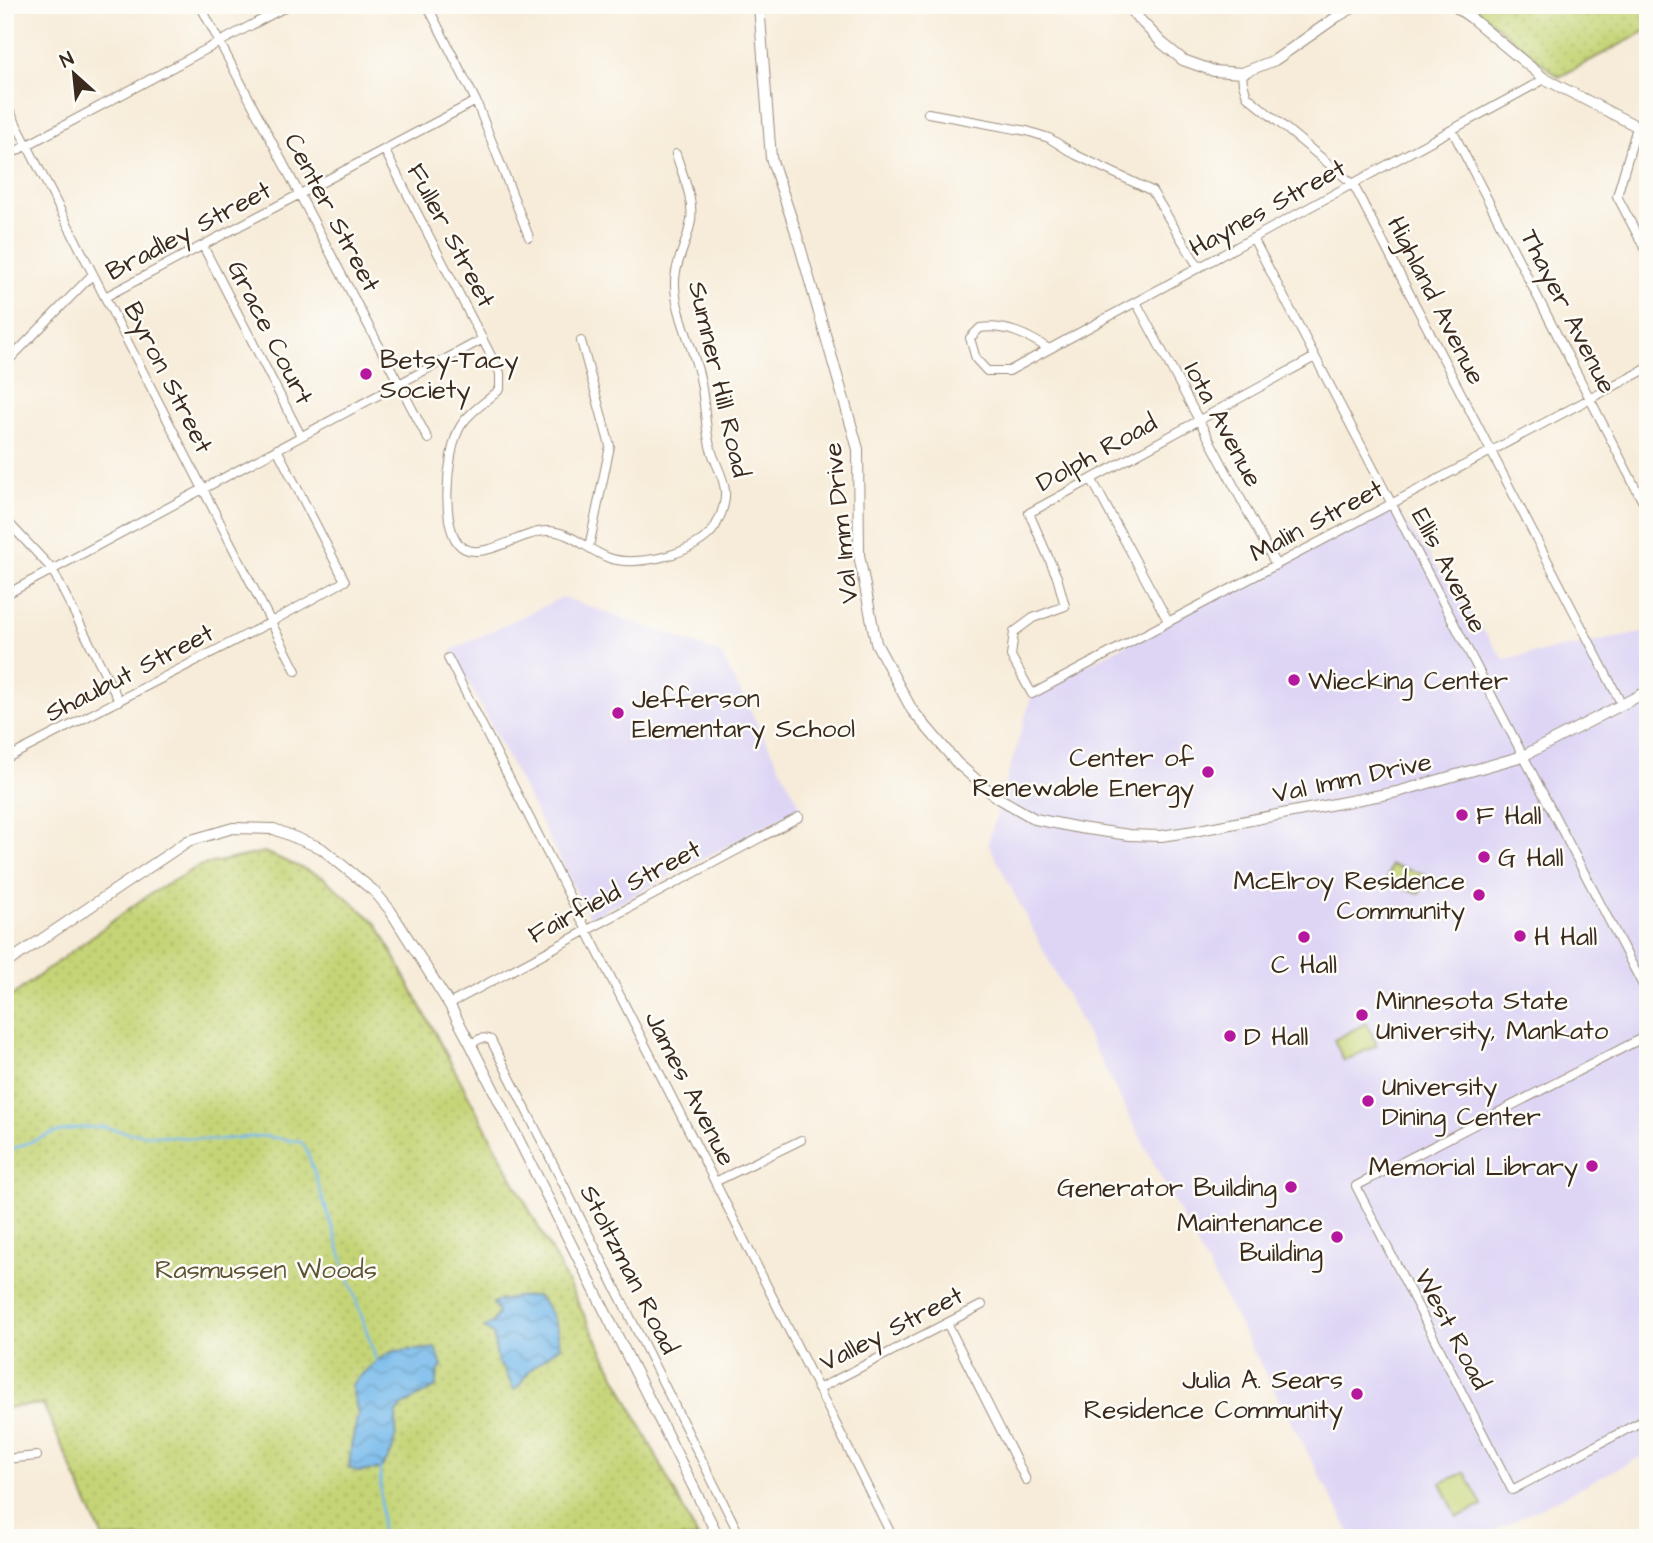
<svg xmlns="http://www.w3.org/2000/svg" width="1653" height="1543" viewBox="0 0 1653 1543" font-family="'Architects Daughter',sans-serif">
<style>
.built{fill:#ded5f5}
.park{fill:url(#park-dots);stroke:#807f4a;stroke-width:2}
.pitch{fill:#c5d476;stroke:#807f4a;stroke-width:2}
.water{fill:url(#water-waves);stroke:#587284;stroke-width:2}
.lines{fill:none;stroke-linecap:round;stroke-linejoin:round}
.stream{stroke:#74b9eb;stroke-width:2.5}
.minor-casing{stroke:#998b7c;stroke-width:10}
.tertiary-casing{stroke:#998b7c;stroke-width:12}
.minor{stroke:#fff;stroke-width:8}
.tertiary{stroke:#fff;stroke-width:10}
.poi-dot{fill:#b5179e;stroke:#fdfcf7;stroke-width:2.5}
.labels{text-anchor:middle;stroke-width:5;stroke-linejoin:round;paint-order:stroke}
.street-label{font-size:26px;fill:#3b2a1e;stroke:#fdfcf7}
.poi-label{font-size:26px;fill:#3b2a1e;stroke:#fdfcf7;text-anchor:start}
.park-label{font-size:26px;fill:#5e5434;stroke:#fdfcf7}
</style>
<defs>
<pattern id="park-dots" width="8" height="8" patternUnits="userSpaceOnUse" patternTransform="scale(1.75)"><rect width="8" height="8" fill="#c5d476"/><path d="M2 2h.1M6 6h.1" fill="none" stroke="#aab666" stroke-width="1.8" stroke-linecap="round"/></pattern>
<pattern id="water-waves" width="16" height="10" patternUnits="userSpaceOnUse" patternTransform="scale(1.75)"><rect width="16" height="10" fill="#74b9eb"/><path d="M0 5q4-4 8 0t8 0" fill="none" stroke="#6097be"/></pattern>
</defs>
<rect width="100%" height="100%" fill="#fdfcf7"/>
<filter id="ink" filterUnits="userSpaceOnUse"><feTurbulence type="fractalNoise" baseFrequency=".0143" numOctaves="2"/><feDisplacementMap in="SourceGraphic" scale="14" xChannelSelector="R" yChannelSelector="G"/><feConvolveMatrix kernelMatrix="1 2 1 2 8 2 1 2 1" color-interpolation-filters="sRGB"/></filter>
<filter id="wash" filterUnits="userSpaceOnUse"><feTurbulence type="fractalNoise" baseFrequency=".00686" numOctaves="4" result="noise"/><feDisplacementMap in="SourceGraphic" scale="28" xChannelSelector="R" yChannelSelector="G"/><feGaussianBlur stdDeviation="1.57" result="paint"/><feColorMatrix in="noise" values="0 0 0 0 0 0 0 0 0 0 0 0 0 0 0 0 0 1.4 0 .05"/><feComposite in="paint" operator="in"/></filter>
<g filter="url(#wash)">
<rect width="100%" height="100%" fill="#f7ecd9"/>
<!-- built -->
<path class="built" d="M1392,504L1504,659L1648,632V1470L1640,1457L1481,1538H1353L1166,1187L988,843L1032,694Z
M563,597L720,653L801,807L590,918L452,650Z"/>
<!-- park -->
<path class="park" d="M1471,5H1648V30L1559,77Z
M264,852L323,877L377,924L556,1260L698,1538H103L43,1404L5,1408V1001L145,897L199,866Z"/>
<!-- pitch -->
<path class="pitch" d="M1391,865L1425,874L1420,893L1386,884Z
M1366,1023L1377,1045L1344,1061L1334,1040Z
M1465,1472L1482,1506L1457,1517L1441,1483Z"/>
<!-- water -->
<path class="water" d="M537,1296C552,1309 558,1326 560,1346L530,1370L519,1386L514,1390L503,1367L498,1364L493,1334L484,1328L493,1322L498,1313L493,1303L515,1297Z
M435,1348L442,1366L438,1372L436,1387L403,1405L396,1413C397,1435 396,1453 380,1469L359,1472L349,1468L351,1446L358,1414L351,1385C361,1375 381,1354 395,1351C405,1349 422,1351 435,1348Z"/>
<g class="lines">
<!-- stream -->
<path class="stream" d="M5,1152L53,1133L78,1128L103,1127L130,1133L213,1140L263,1136L301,1142L306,1148L377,1363
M380,1468L382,1538"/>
</g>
</g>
<g filter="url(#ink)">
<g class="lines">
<!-- minor casing -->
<g class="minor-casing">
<path id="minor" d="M200,5L428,439
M427,5L476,101L529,237
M1242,73L1243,84L1247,96L1353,184L1622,705
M5,102L296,671
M928,113L1027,131L1049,138L1076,155L1152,191L1199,268
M1637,127L1617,196L1648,255
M1452,130L1648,512
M385,151L500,373V389C487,402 467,413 459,429C447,452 438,536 465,549C487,559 523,531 547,531C571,531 587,550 609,558C637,568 699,553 715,527C721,516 726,504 725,491C724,476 714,462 710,446C705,426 705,404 701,383C696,356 683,330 677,302C669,266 686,252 691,220C694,199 682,174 676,154
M5,157L289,5
M1253,238L1648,995
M203,246L301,436
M105,297L476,101
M1136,302L1276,565
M581,341L610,446L589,547
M1049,349C1029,336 1006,324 980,328L970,338L976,359L987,371H1009L1545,79
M1315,357L1029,513L1057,577L1065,606L1033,618L1014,632L1011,656L1032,694L1648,368
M5,364L93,274
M1092,480L1168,621
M5,519L52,569L119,701
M5,595L483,339
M448,658L715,1182L893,1538
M5,759L271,622L345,581L277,449
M449,1004L799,817
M1648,1035L1356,1186L1512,1490L1648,1418
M471,1045C478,1039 482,1036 491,1040L741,1538
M715,1182L801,1140
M947,1323L1026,1480
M818,1389L982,1305
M5,1459L37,1456
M5,1525L12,1538"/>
</g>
<!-- tertiary casing -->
<g class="tertiary-casing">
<path id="tertiary" d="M759,5L771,158L795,229L858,449L859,555L876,643L912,710L957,763L995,796L1035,819L1080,828L1129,835L1161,836L1194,831L1397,792L1523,756L1648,691
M1126,5L1162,43L1183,60L1214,71L1242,73L1275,60L1338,16L1358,5
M1453,5L1470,17L1545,79L1648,132
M5,964L188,841L233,828L274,829L321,848L375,892L390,910L449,1004L471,1045L719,1538"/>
</g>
<!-- minor -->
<use href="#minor" class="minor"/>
<!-- tertiary -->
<use href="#tertiary" class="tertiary"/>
</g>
</g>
<!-- markers -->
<g class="poi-dot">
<circle cx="366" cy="374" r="7"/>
<circle cx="1294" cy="680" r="7"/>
<circle cx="618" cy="713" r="7"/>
<circle cx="1208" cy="772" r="7"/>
<circle cx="1462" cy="815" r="7"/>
<circle cx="1484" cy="857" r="7"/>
<circle cx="1479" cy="895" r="7"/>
<circle cx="1520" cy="936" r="7"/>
<circle cx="1304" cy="937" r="7"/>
<circle cx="1362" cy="1015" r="7"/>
<circle cx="1230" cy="1036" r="7"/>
<circle cx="1368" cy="1101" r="7"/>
<circle cx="1592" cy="1166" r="7"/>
<circle cx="1291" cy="1187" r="7"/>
<circle cx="1337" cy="1237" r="7"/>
<circle cx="1357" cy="1394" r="7"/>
</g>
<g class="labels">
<!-- street labels -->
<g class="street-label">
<text transform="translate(1267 207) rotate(-29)" y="9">Haynes Street</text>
<text transform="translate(333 212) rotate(62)" y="9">Center Street</text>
<text transform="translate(188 230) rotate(-28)" y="9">Bradley Street</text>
<text transform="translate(452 235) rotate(62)" y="9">Fuller Street</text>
<text transform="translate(1437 300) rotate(63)" y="9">Highland Avenue</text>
<text transform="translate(1569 311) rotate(63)" y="9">Thayer Avenue</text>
<text transform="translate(271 332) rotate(63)" y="9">Grace Court</text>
<text transform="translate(169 377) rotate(63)" y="9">Byron Street</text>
<text transform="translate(720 379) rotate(77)" y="9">Sumner Hill Road</text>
<text transform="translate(1224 424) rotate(62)" y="9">Iota Avenue</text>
<text transform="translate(1096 452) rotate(-29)" y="9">Dolph Road</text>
<text transform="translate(1316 520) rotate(-28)" y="9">Malin Street</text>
<text transform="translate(840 523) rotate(-96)" y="9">Val Imm Drive</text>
<text transform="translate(1450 570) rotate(63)" y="9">Ellis Avenue</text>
<text transform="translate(129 672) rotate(-27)" y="9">Shaubut Street</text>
<text transform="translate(1352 777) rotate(-12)" y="9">Val Imm Drive</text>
<text transform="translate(614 891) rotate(-28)" y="9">Fairfield Street</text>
<text transform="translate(691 1088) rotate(63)" y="9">James Avenue</text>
<text transform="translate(630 1269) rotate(63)" y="9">Stoltzman Road</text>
<text transform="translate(891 1328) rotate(-27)" y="9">Valley Street</text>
<text transform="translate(1453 1329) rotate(62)" y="9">West Road</text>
</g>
<!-- poi labels -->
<g class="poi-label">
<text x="380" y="368">Betsy-Tacy<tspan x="380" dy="30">Society</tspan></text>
<text x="1308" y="689">Wiecking Center</text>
<text x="632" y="707">Jefferson<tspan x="632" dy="30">Elementary School</tspan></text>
<text x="1194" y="766" text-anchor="end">Center of<tspan x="1194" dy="30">Renewable Energy</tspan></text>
<text x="1476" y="824">F Hall</text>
<text x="1498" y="866">G Hall</text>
<text x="1465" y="889" text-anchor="end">McElroy Residence<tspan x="1465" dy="30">Community</tspan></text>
<text x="1534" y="945">H Hall</text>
<text x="1304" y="973" text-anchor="middle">C Hall</text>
<text x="1376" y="1009">Minnesota State<tspan x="1376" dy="30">University, Mankato</tspan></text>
<text x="1244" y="1045">D Hall</text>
<text x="1382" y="1095">University<tspan x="1382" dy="30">Dining Center</tspan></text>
<text x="1578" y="1175" text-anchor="end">Memorial Library</text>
<text x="1277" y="1196" text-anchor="end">Generator Building</text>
<text x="1323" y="1231" text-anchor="end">Maintenance<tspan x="1323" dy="30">Building</tspan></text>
<text x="1343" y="1388" text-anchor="end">Julia A. Sears<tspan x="1343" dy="30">Residence Community</tspan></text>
</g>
<!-- park labels -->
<g class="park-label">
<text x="266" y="1278">Rasmussen Woods</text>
</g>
</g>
<!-- margin -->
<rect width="1653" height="1543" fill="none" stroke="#fdfcf7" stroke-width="28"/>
<!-- north arrow -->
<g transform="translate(74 74) rotate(333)" stroke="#fdfcf7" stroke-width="5" paint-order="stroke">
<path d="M0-5L12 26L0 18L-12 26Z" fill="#3b2a1e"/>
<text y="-10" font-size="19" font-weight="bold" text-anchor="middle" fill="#3b2a1e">N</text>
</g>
</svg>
